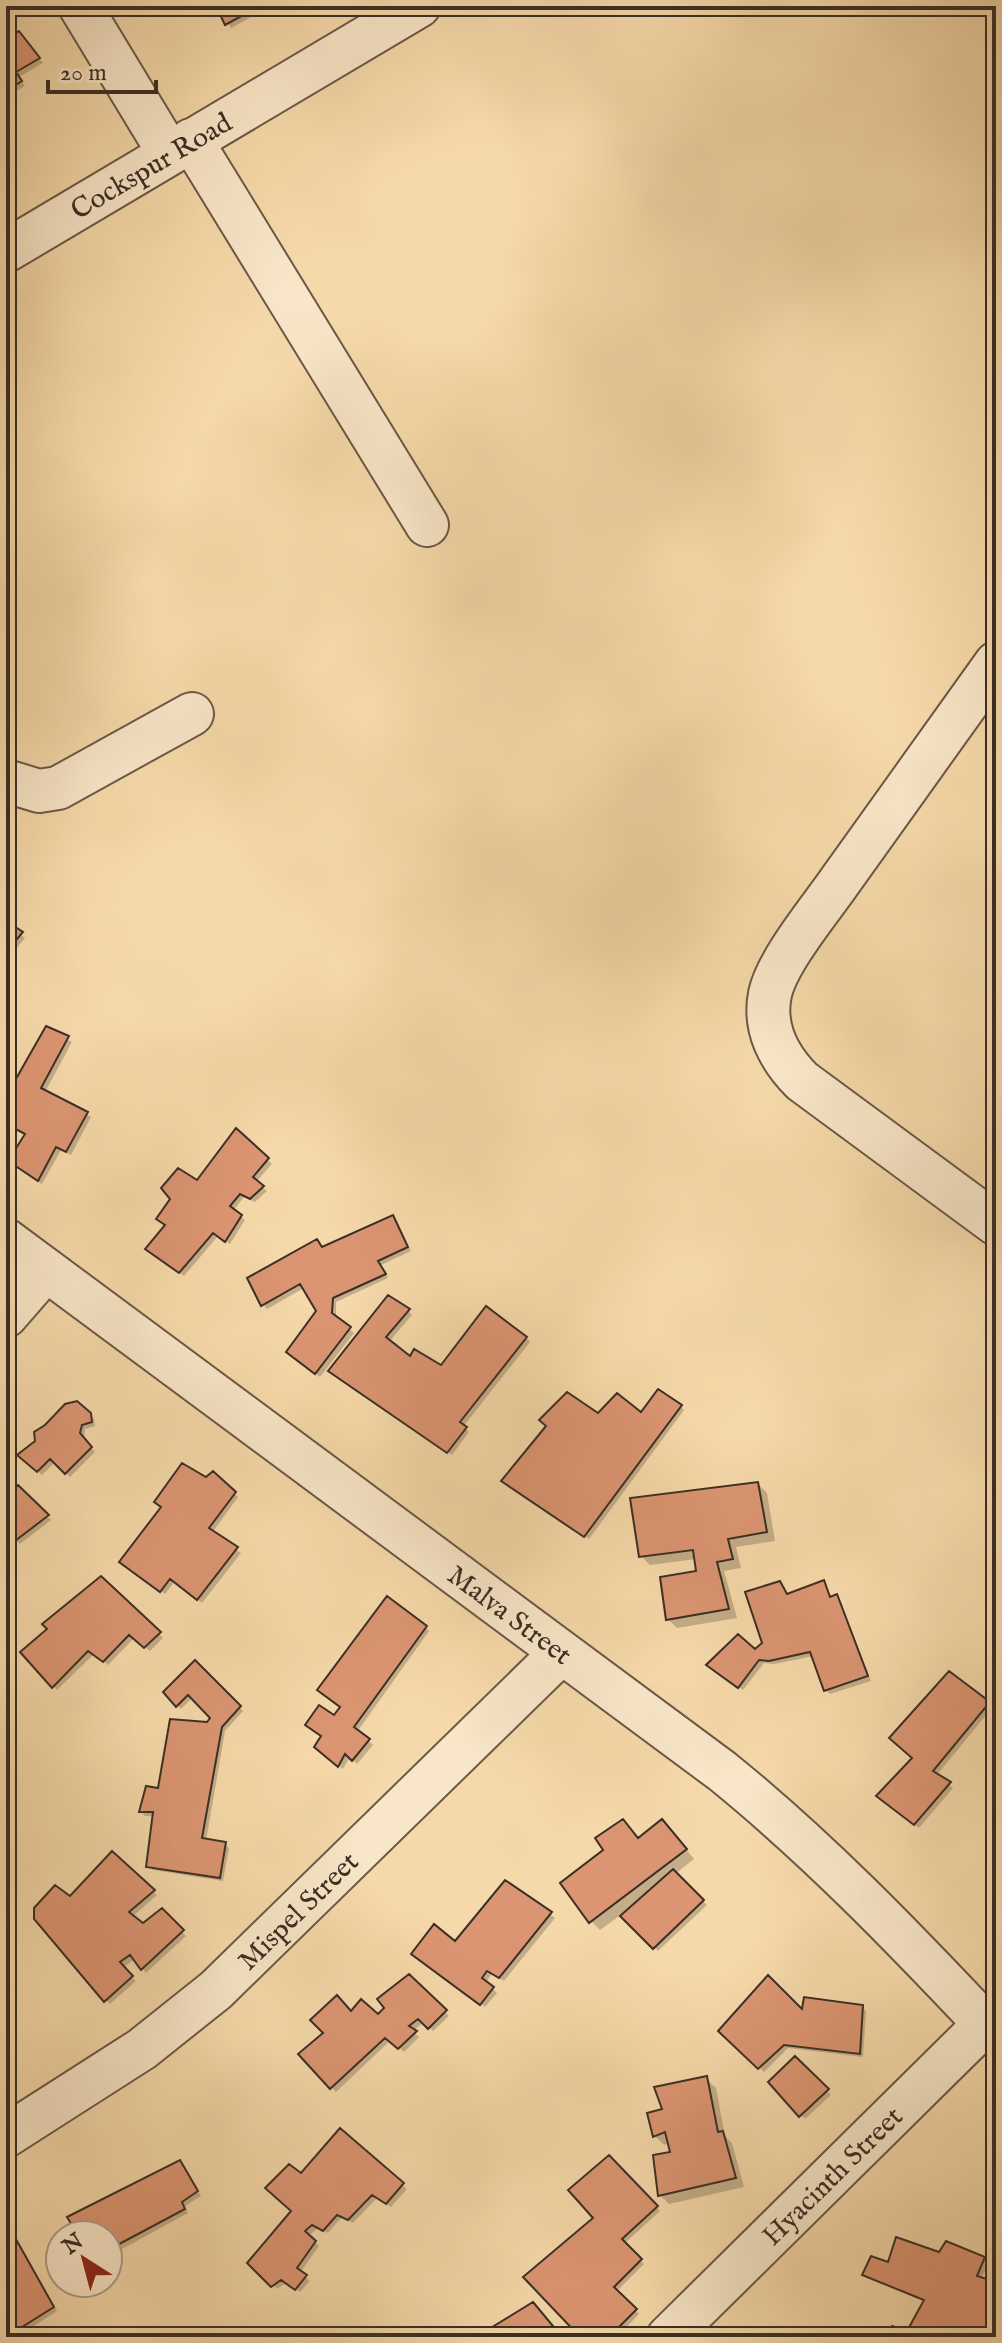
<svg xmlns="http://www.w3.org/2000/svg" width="1002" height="2343" viewBox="0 0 1002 2343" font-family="'IM FELL English',serif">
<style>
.shadow{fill:#0003}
.building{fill:#dc9572;stroke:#3a2e25;stroke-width:2}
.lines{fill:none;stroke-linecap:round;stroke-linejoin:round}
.minor-casing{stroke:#695946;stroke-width:46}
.minor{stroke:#f9e6c8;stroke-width:42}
.labels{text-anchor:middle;stroke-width:6;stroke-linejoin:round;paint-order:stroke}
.street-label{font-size:28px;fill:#3a2e25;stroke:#f9e6c8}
</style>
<rect width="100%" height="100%" fill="#f6d9aa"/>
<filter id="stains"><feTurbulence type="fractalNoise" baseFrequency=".0025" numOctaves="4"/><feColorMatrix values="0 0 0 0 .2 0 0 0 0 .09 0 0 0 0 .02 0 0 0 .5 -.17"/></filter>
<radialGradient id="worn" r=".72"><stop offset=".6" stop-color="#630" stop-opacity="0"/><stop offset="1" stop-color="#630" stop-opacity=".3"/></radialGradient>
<!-- shadow -->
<path class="shadow" d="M218,6H271L231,28Z
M23,37L43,63L19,77L25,86L6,97V40Z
M6,923L25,938L6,961Z
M47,1029L72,1042L45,1092L91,1117L71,1155L61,1150L42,1184L14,1165L26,1135L6,1124V1059L16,1067L12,1076L17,1079Z
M237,1131L272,1164L256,1182L267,1191L255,1202L244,1197L233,1211L245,1220L230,1244L218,1236L184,1276L152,1253L197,1182Z
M392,1217L411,1251L381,1265L388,1278L336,1302V1318L354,1333L320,1377L293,1356L318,1311L304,1288L267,1309L263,1304L317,1241L323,1249Z
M408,1311L412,1315L389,1342L410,1359L441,1368L526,1338L530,1342L463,1427L469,1432L452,1455L334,1375Z
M680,1406L684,1410L589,1539L508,1484L548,1426L598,1416L642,1414Z
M89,1414L94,1419L95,1426L85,1429L84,1439L95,1452L70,1477L55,1462L42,1475L20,1455Z
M213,1474L238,1497L212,1533L241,1553L202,1603L175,1581L165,1594L126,1566Z
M758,1484L767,1493L775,1541L736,1547L741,1568L724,1571L737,1618L677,1628L668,1619L698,1573L696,1559L650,1565L641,1556Z
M18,1487L51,1520L20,1544L6,1532V1498Z
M101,1578L163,1638L150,1651L134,1638L108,1665L94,1654L57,1690L22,1652Z
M823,1582L832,1598L836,1596L840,1601L871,1681L830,1694L826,1690L814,1656L774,1664L764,1663L743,1690L713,1669L755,1652L765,1644L783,1588L788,1595Z
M425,1627L429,1631L357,1732L373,1745L357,1764L350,1757L343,1769L320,1750L334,1718Z
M195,1663L243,1711L225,1731L206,1841L225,1844L229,1848L223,1881L153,1870L149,1866L155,1816H145L141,1812L212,1717L193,1697L181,1709L165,1692Z
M988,1704L992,1708L936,1776L953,1788L919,1828L883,1800Z
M671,1830L694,1859L675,1874L707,1905L658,1951L622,1914L600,1930L591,1921L639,1840Z
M112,1854L157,1895L132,1917L143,1925L161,1911L186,1936L146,1973L135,1959L123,1968L136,1981L110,2004L106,2000L70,1898Z
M505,1882L555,1918L504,1981L492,1973L486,1983L497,1993L485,2007L418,1957L455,1944Z
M409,1976L449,2016L433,2031L424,2022L413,2031L419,2037L404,2052L391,2040L336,2092L301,2055L351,2013L378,2017Z
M862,2007L866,2011L863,2057L788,2048L764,2072L720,2031L803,2013Z
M795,2059L831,2095L805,2119L771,2082Z
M706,2079L716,2088L725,2136L732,2143L744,2187L669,2204L660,2195L673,2154L670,2143L664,2145L655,2136L664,2110Z
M340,2131L407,2189L391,2207L377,2198L353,2223L342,2217L328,2233L318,2228L308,2236L319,2246L300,2273L310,2281L300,2292L286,2283L277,2289L250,2263L293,2211L301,2175Z
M609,2158L660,2211L624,2244L644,2264L616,2292L639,2314L617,2337H583Z
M183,2166L201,2196L185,2206L188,2213L111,2255L108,2252V2235H80Z
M8,2228L57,2311L17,2337H6Z
M940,2254L984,2259L988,2263L981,2280L996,2284V2337H889L908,2334L925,2302L869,2278L865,2274L889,2265Z
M842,2330L848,2337H834Z"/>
<!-- building -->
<path class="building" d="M216,6H260L225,25Z
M19,31L40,58L16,72L22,81L6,91V38Z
M6,921L23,932L6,952Z
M46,1026L69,1036L41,1088L88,1112L66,1152L56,1147L38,1181L8,1161L25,1134L6,1124V1056L13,1061L8,1074L17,1077Z
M236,1128L269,1158L253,1177L264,1186L250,1199L240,1194L230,1206L242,1215L225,1242L213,1233L179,1273L145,1249L165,1225L156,1219L170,1199L161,1188L178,1168L197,1180Z
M393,1215L408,1247L378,1261L386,1274L333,1298L332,1313L351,1327L315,1374L286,1352L316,1311L300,1284L261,1306L247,1278L317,1239L322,1247Z
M388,1295L410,1309L386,1337L410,1356L414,1349L441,1365L486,1306L527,1337L460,1422L467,1427L447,1453L328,1371Z
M658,1389L682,1405L584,1537L501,1481L546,1426L539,1420L567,1392L598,1413L617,1393L641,1412Z
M77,1401L91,1413L92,1422L82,1425L80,1433L92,1447L65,1474L50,1459L37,1472L17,1455L35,1441L34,1432L45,1425L65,1404Z
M182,1463L206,1477L213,1471L236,1492L209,1528L238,1547L197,1600L170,1579L160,1592L119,1562L161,1507L154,1502Z
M758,1482L767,1532L728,1539L733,1559L717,1562L729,1609L666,1620L660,1577L696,1571L693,1550L639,1557L630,1498Z
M18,1485L49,1515L15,1541L6,1533V1495Z
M101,1576L161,1632L144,1648L129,1635L103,1662L88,1651L52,1688L20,1652L47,1629L42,1624Z
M824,1580L830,1597L837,1594L868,1676L824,1691L810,1652L769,1661L759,1660L738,1688L706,1665L738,1634L755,1649L762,1643L745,1592L780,1581L787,1594Z
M387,1596L427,1626L354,1727L370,1739L352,1761L345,1754L338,1767L314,1747L321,1736L305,1725L319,1705L334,1715L340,1707L317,1690Z
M195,1660L241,1706L222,1727L202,1838L226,1842L220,1878L146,1867L153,1812H139L146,1786L158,1788L170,1719L207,1722L210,1718L188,1695L176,1707L163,1692Z
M949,1671L990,1702L933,1771L951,1782L914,1825L876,1796L912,1758L889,1738Z
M623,1819L638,1838L662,1819L687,1849L589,1923L560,1883L603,1850L595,1838Z
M112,1851L155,1890L129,1912L143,1923L162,1908L184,1930L141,1970L130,1955L120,1962L133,1976L104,2002L34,1919V1908L55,1885L70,1896Z
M673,1869L704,1900L653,1949L620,1916Z
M505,1880L552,1912L499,1978L487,1971L482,1978L494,1987L480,2005L411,1954L434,1924L455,1941Z
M409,1974L447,2010L428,2029L418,2019L409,2026L417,2031L398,2049L385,2038L330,2089L298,2054L323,2033L310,2020L337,1995L351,2011L361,1999L378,2014L384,2008L377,1999Z
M768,1975L802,2009L804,1997L863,2005L860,2054L784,2045L758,2069L718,2031Z
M795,2056L829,2089L799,2117L768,2082Z
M707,2076L718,2132L723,2131L736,2178L658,2196L653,2155L670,2152L665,2132L653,2137L647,2113L662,2109L654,2087Z
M340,2128L404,2183L386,2204L372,2195L348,2220L337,2215L323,2231L312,2225L305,2231L316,2241L297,2268L307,2275L295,2290L281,2280L271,2287L247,2263L291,2211L265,2188L289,2164L301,2173Z
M609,2155L658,2206L622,2239L642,2259L614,2287L637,2309L609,2337H580L523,2277L593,2218L568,2190Z
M180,2160L198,2191L182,2202L185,2209L108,2250V2235H78L67,2217Z
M8,2225L54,2307L6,2337V2227Z
M896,2237L939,2252L946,2241L985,2257L977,2276L996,2282V2337H887L892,2326L907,2331L924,2300L862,2275L871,2256L888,2262Z
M533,2302L558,2332L551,2337H476Z"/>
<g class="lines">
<!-- minor casing -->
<g class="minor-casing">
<g id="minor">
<path d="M80,6L169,153"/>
<path d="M191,140L427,525"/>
<path id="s1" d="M6,251L419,6"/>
<path d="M996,663C944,736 892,808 840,881C820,910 777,961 770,994C763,1028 779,1058 802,1081L996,1224"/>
<path d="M6,781L39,791L58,788L192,714"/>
<path id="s2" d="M6,1240L722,1771C817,1848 901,1935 985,2024"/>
<path d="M6,1316L46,1270"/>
<path id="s3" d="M6,2136L142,2049L216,1990L561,1653"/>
<path id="s4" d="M668,2337L996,2013"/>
</g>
</g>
<!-- minor -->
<use href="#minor" class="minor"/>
</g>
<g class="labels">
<!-- street labels -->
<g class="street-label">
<text dy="10" stroke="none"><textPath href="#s1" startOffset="168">Cockspur Road</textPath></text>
<text dy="10" stroke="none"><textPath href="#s2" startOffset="628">Malva Street</textPath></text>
<text dy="10" stroke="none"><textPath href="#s3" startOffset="370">Mispel Street</textPath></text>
<text dy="10" stroke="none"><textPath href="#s4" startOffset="230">Hyacinth Street</textPath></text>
</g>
</g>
<!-- margin -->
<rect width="1002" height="2343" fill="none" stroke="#f6d9aa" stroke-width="32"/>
<rect x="8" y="8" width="986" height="2327" fill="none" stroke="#3a2e25" stroke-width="4"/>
<rect x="16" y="16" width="970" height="2311" fill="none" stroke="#3a2e25" stroke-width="2"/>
<!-- north arrow -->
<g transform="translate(84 2259) rotate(324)"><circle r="38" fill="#f9e6c8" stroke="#ad9c87" stroke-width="2"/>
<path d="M0-6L14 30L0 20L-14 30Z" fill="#8f2418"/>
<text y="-12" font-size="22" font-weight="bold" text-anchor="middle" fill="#3a2e25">N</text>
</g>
<!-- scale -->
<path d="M48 80v12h108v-12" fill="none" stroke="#3a2e25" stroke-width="4"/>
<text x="60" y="80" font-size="24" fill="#3a2e25" stroke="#f9e6c8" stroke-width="6" paint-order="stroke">20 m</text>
<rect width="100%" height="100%" filter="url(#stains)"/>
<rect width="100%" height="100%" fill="url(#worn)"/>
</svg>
